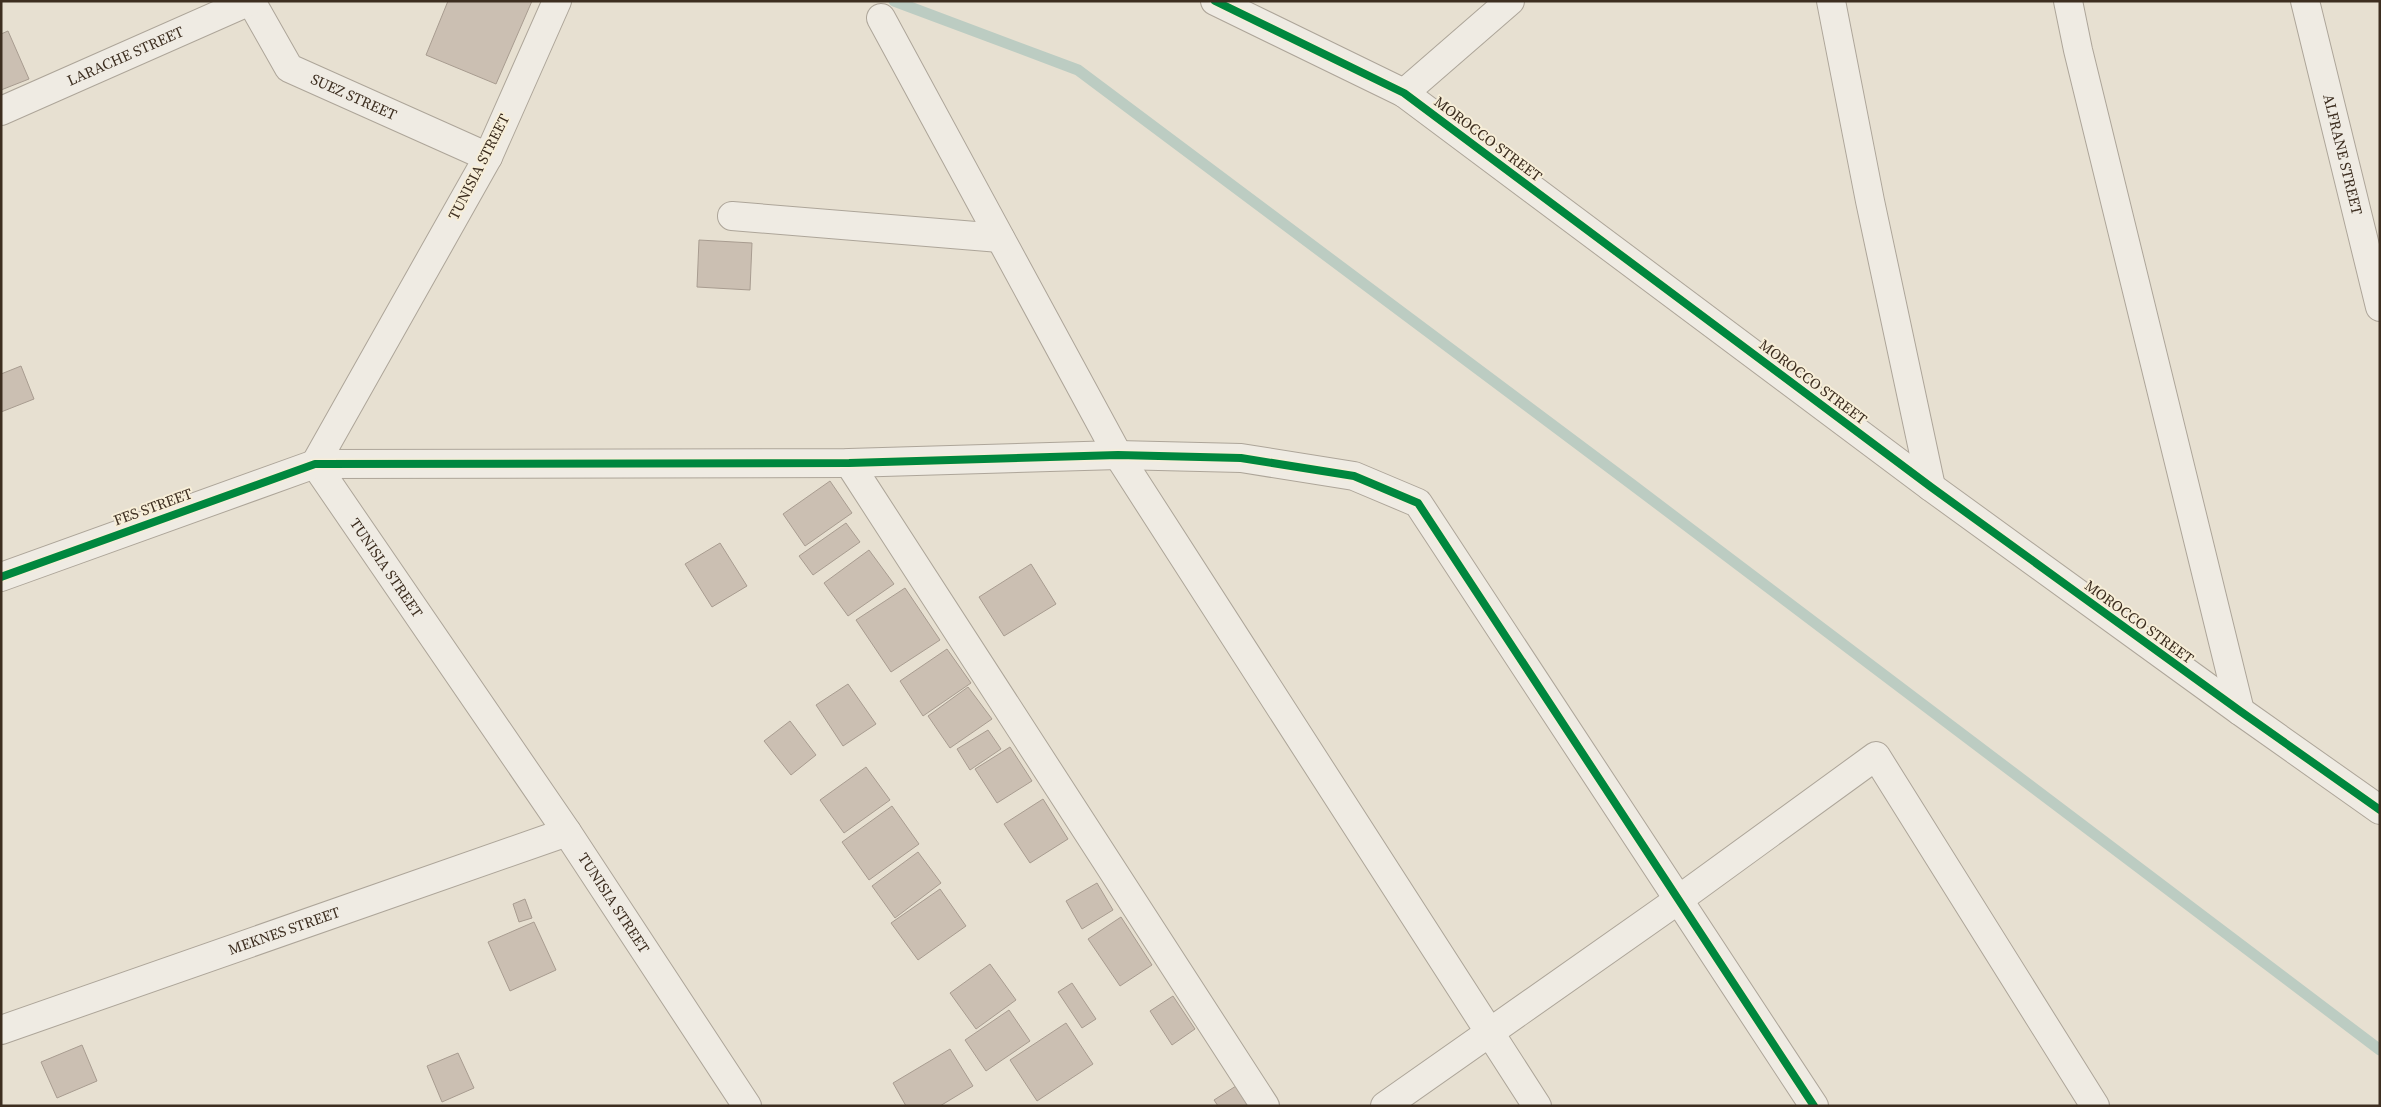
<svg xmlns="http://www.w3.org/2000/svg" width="2381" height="1107" viewBox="0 0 2381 1107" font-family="'Source Serif 4',serif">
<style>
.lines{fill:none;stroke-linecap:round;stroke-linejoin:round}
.stream{stroke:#bcccc2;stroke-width:11}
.building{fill:#cbbfb2;stroke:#a89c90}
.minor-casing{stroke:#ada599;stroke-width:30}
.minor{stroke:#efebe3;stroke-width:28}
.cycleway-casing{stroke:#f7eed8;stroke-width:11}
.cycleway{stroke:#00873e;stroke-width:8}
.labels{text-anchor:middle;stroke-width:4;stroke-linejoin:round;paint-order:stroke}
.street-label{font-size:15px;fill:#3d2e20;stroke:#f7eed8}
</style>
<rect width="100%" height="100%" fill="#e7e0d1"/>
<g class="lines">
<!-- stream -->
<path class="stream" d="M894,1L1078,70L1630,483L2380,1050"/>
</g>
<!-- building -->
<path class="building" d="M448,1H532L496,84L426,55Z
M8,31L29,79L1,90V34Z
M699,240L752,243L750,290L697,287Z
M21,366L34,399L1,412V374Z
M830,481L852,513L805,546L783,514Z
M846,523L860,542L813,575L799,556Z
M720,543L747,586L712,607L685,564Z
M869,550L894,584L848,616L824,583Z
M1031,564L1056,604L1004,636L979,597Z
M905,588L940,640L891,672L856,620Z
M947,649L971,683L923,716L900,681Z
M848,684L876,724L843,746L816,705Z
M968,687L992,719L950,748L928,716Z
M790,721L816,755L791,775L764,741Z
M988,730L1001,749L970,770L957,749Z
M1010,747L1032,781L997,803L975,769Z
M866,767L890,800L844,833L820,800Z
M1043,799L1068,839L1030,863L1004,824Z
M892,806L919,844L869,880L842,842Z
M918,852L941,883L895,918L872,886Z
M1097,883L1113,910L1082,929L1066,901Z
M940,889L966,926L918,960L891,923Z
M525,899L532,918L519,922L513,904Z
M1121,917L1152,965L1120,986L1088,939Z
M534,922L556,970L510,991L488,942Z
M990,964L1016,1000L976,1029L950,993Z
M1072,983L1096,1019L1082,1028L1058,992Z
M1173,996L1195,1029L1172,1045L1150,1011Z
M1009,1010L1030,1041L986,1071L965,1040Z
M1066,1023L1093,1064L1037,1101L1010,1060Z
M82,1045L97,1081L57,1098L41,1062Z
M950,1049L973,1086L940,1106H906L893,1083Z
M458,1053L474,1088L442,1102L427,1066Z
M1236,1086L1249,1106H1218L1214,1100Z"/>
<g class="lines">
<!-- minor casing -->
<g class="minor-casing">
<g id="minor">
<path id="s1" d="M251,1L289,68L488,157"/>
<path id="s2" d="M557,1L488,157L315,464L567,832L747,1106"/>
<path d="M1215,1L1404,93L1931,487L2240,711L2380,810"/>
<path d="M1831,1L1870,201L1931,487"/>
<path d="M2068,1L2078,50L2240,711"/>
<path id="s3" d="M2305,1L2380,307"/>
<path d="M881,18L1118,455L1537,1106"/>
<path d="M1404,93L1510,1"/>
<path id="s4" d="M1,111L250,1"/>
<path d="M732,216L1000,238"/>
<path d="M849,463L1265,1106"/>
<path d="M1,577L315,464L849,463L1118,455L1241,458L1354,476L1418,503L1814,1106"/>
<path id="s5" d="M1,1030L567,832"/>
<path d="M1385,1106L1678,900L1876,756L2095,1106"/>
</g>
</g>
<!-- minor -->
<use href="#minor" class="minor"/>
<!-- cycleway casing -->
<g class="cycleway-casing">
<path id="cycleway" d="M1215,1L1404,93L1931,487L2240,711L2380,810
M1,577L315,464L849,463L1118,455L1241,458L1354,476L1418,503L1814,1106"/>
</g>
<!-- cycleway -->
<use href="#cycleway" class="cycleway"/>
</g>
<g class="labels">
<!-- street labels -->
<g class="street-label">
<text dy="5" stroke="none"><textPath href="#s4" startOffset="136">LARACHE STREET</textPath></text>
<text dy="5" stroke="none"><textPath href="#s1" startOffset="148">SUEZ STREET</textPath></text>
<text transform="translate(1488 139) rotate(37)" y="5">MOROCCO STREET</text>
<text dy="5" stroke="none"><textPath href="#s3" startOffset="158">ALFRANE STREET</textPath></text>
<text transform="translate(479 167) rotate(-63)" y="5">TUNISIA STREET</text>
<text transform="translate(1813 382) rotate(37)" y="5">MOROCCO STREET</text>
<text transform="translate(153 507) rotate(-20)" y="5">FES STREET</text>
<text dy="5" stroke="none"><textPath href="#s2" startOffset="649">TUNISIA STREET</textPath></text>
<text transform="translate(2139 622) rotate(36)" y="5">MOROCCO STREET</text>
<text dy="5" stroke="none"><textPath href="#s2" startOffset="1054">TUNISIA STREET</textPath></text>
<text dy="5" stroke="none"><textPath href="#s5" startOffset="300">MEKNES STREET</textPath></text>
</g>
</g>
<!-- border -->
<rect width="2381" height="1107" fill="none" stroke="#3d2e20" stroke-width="5"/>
</svg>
